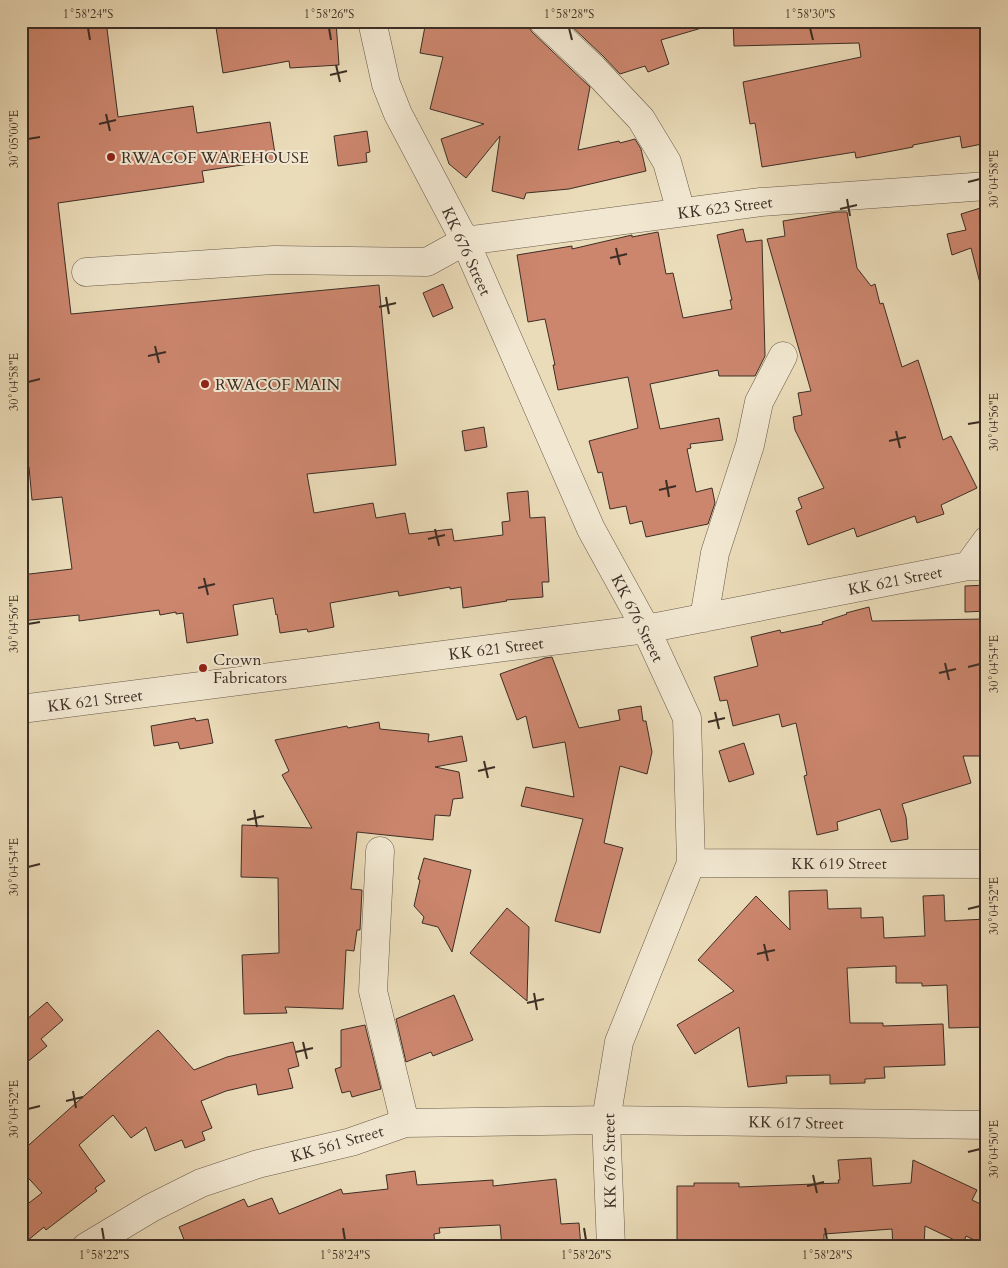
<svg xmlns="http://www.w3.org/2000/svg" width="1008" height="1268" viewBox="0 0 1008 1268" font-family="Cardo,serif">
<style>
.building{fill:#cc866e;stroke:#3c2e25}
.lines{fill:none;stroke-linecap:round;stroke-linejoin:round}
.minor-casing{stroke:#685a4a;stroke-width:29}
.minor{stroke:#f2e8d2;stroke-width:28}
.ticks{fill:none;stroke:#3c2e25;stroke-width:2}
.poi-dot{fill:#8f2418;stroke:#f2e8d2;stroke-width:2}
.labels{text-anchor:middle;stroke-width:4;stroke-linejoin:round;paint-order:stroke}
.poi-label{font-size:16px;fill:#3c2e25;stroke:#f2e8d2;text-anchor:start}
.street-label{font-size:16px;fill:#3c2e25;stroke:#f2e8d2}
.neatline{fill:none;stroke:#3c2e25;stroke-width:2}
.ticks-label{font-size:12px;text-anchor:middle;fill:#3c2e25}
</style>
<rect width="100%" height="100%" fill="#ebdcb9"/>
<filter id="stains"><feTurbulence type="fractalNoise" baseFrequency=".004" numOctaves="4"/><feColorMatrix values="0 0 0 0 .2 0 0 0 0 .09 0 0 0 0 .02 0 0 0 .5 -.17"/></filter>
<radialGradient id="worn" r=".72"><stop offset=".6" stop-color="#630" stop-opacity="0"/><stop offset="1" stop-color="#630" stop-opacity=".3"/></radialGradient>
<!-- building -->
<path class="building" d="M21,21H106L118,117L193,106L197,133L270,122L276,160L202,171L204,182L58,203L71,314L379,285L396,465L307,474L314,513L373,503L376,518L405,513L409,534L452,529L454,541L503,535L502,522L510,521L507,493L528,491L530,518L545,517L549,582H542L543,597L506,600L507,601L463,608L461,587L450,589V587L399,596L398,591L330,603L334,627L308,632L307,629L280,633L277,614L276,615L273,598L233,605L238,635L187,643L183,613L176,614V612L160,615L159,610L79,621V615L21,621V575L72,569L62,497L32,500L29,467L21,469Z
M215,21H336L339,65L290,68L289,61L223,73Z
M426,21H513L529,28L532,32L590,87L578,150L619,141L620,143L635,139L641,149L646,171L569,189L526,193L524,199L492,191L500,136L466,178L449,164L441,139L484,124L430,109L443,57L420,53Z
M566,21H704L705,27L661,40L669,64L648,72L645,66L620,74L604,57Z
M733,21H987V143L962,148L960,136L913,145V147L856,158L855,152L762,167L755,123L750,124L743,82L861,57L859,43L734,46Z
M367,131L370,152L366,153L367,162L338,166L334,136Z
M987,206V282L980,283L971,248L952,255L947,234L966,230L961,214Z
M837,212H847L857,268L871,286L875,284L880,304L883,303L902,367L918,360L943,440L951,436L977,488L941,505L944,514L917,523L915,516L857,537L854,528L808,545L796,511L802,508L798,498L824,488L795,430L793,417L802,415L798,393L811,391L767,239L785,236L783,221Z
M743,229L746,242L762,240L765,356L755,376H719L718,370L650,384L660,429L719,418L723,440L690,444L691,448L687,449L696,492L712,488L715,503L708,524L646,537L642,521L630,524L626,506L610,509L602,472L598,473L589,441L638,428L628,377L558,390L553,365H555L545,319L528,322L517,255L572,246V249L632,235V237L658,232L666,274L673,273L683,318L732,309L730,300H732L717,235Z
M443,284L453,308L433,317L423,293Z
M484,427L487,447L465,451L462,431Z
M987,585V611L965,612V586Z
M869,607L872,621L983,619L984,678H987V756H963L971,783L902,804L906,817L908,839L891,842L880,809L837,822L838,830L817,835L804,776L807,775L796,723L782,727L779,714L733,726L727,700L720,701L714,677L758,666L751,637L780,630L781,633L823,624L822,622L847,614L846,613Z
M552,657L579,728L620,720L618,710L641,706L643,721H646L652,752L647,774L620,766L604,843L623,848L600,933L555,921L583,819L521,806L526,787L574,797L565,742L533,748L526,716L517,720L500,674L545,658Z
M195,718L196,721L208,719L213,743L180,749L178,742L154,746L151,726Z
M379,722L380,729L429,734L428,742L462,736L467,761L435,767L459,772L463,798L453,799L450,816L435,815L433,840L357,832L351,889L362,890L360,930H357L354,951L346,950L343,1009L285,1007L287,1013L244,1014L242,955L279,953L278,878L241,877L242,825L312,828L282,775L289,771L275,740L347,726L348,728Z
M744,743L754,774L729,782L719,751Z
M424,858L471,870L452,952L438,927L422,923L424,917L414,906L420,880L418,879Z
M827,890L828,909L861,908V918L883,917L884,938L925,936L923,896L944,895L945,921L987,919V1027L949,1028L947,985L922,986V983H896V966L847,968L850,1023H883V1026L943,1024L945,1065L884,1067L885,1078L865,1079V1083L830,1084V1075L786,1076L787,1083L748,1087L739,1027L695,1054L677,1025L734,991L698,960L756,896L790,930L789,891Z
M507,908L529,927L527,1001L470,953Z
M454,995L473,1040L433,1056L431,1052L406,1062L396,1019Z
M47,1002L63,1020L41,1039L47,1046L21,1067V1016L25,1021Z
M365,1025L381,1089L352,1097L350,1091L342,1093L335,1069L341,1067V1030Z
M158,1030L194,1070L227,1057L293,1042L299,1066L288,1069L293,1088L258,1095L256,1084L226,1091L201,1101L212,1128L202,1132L205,1140L185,1148L182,1140L155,1151L146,1127L131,1138L113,1115L79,1145L105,1181L95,1188L97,1191L46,1230L44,1227L21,1246V1209L42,1193L21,1170V1152Z
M871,1158L873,1186L911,1183L913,1160L977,1190L972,1200L987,1207V1246L966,1236L963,1244L925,1226L924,1247H893L892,1229L824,1234V1242L762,1244H677V1186H694V1183H739V1187L839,1183L838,1180H840L838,1160Z
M415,1171L417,1185L493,1180V1186L556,1179L561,1224L579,1223L581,1247H502L500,1225L439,1228L440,1233L434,1234L435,1247H187L179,1227L244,1199L248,1207L272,1198L279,1214L341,1189L343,1194L388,1189L386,1175Z"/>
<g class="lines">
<!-- minor casing -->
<g class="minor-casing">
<path id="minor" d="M372,21L386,84L398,114L465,241L591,529L646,629L687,718L691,863L619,1042L606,1120L611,1247
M543,21L593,68L641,119L667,162L681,212
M86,272L274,260L427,262L465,241L761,202L987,186
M968,566L987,540
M704,618L715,553L750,445L759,402L783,356
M21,709L646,629L968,566H987
M380,851L373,991L405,1123
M691,863L987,864
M86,1247L151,1208L201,1183L258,1164L351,1142L405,1123L606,1120L987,1125"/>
</g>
<!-- minor -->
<use href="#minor" class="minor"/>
</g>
<!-- ticks -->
<path class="ticks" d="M88,28L90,40M329,28L331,40M569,28L572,40M810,28L813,40M336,65L340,82M330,75L347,71M106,114L110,131M99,124L116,120M28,139L40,137M968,182L980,179M847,199L850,216M840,209L857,205M616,248L620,265M610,258L627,254M386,297L389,314M379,307L396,303M155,346L159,363M148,356L166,352M28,382L40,379M968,424L980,422M896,431L900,448M889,441L906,437M666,480L669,497M659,490L676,486M435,529L439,546M428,539L445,535M204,578L208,595M198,588L215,584M28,624L40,622M945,663L949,680M968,667L980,664M939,673L956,669M715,712L719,729M708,722L725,718M484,761L488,778M478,771L495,767M254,810L257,827M247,820L264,816M28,867L40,864M968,909L980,906M764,944L768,961M757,954L775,950M534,993L537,1010M527,1003L544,999M303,1042L307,1059M296,1052L313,1048M73,1091L76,1108M66,1101L83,1097M28,1109L40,1106M968,1152L980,1149M813,1175L817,1193M807,1186L824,1182M102,1228L104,1240M343,1228L345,1240M584,1228L586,1240M825,1228L827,1240"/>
<!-- markers -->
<g class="poi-dot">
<circle cx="111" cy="157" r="5"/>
<circle cx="205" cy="384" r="5"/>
<circle cx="203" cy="668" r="5"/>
</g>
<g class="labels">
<!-- poi labels -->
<g class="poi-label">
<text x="121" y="163">RWACOF WAREHOUSE</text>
<text x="215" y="390">RWACOF MAIN</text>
<text x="213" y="665">Crown<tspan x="213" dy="18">Fabricators</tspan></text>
</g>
<!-- street labels -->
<g class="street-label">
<text transform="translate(725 207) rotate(-7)" y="6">KK 623 Street</text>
<text transform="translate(467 251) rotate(65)" y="6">KK 676 Street</text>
<text transform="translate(895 580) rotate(-11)" y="6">KK 621 Street</text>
<text transform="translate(638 618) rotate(63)" y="6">KK 676 Street</text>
<text transform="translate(496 648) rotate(-7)" y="6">KK 621 Street</text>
<text transform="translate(95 700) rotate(-7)" y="6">KK 621 Street</text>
<text x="839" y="869">KK 619 Street</text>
<text transform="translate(796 1122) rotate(1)" y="6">KK 617 Street</text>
<text transform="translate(337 1143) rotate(-16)" y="6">KK 561 Street</text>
<text transform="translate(609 1161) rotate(-91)" y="6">KK 676 Street</text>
</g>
</g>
<!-- margin -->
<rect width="1008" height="1268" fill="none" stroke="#ebdcb9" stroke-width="55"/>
<rect x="28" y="28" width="952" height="1212" class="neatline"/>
<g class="ticks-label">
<text x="88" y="18">1°58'24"S</text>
<text x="329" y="18">1°58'26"S</text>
<text x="569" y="18">1°58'28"S</text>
<text x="810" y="18">1°58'30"S</text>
<text transform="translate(14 139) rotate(-90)" y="4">30°05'00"E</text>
<text transform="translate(994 179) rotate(-90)" y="4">30°04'58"E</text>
<text transform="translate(14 382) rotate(-90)" y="4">30°04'58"E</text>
<text transform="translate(994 422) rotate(-90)" y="4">30°04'56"E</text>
<text transform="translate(14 624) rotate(-90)" y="4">30°04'56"E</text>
<text transform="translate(994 664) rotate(-90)" y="4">30°04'54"E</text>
<text transform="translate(14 867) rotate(-90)" y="4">30°04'54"E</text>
<text transform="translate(994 906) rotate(-90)" y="4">30°04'52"E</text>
<text transform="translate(14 1109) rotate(-90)" y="4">30°04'52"E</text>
<text transform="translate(994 1149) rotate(-90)" y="4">30°04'50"E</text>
<text x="104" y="1259">1°58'22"S</text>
<text x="345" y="1259">1°58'24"S</text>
<text x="586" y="1259">1°58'26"S</text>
<text x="827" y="1259">1°58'28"S</text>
</g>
<rect width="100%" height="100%" filter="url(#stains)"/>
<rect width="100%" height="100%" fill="url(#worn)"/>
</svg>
